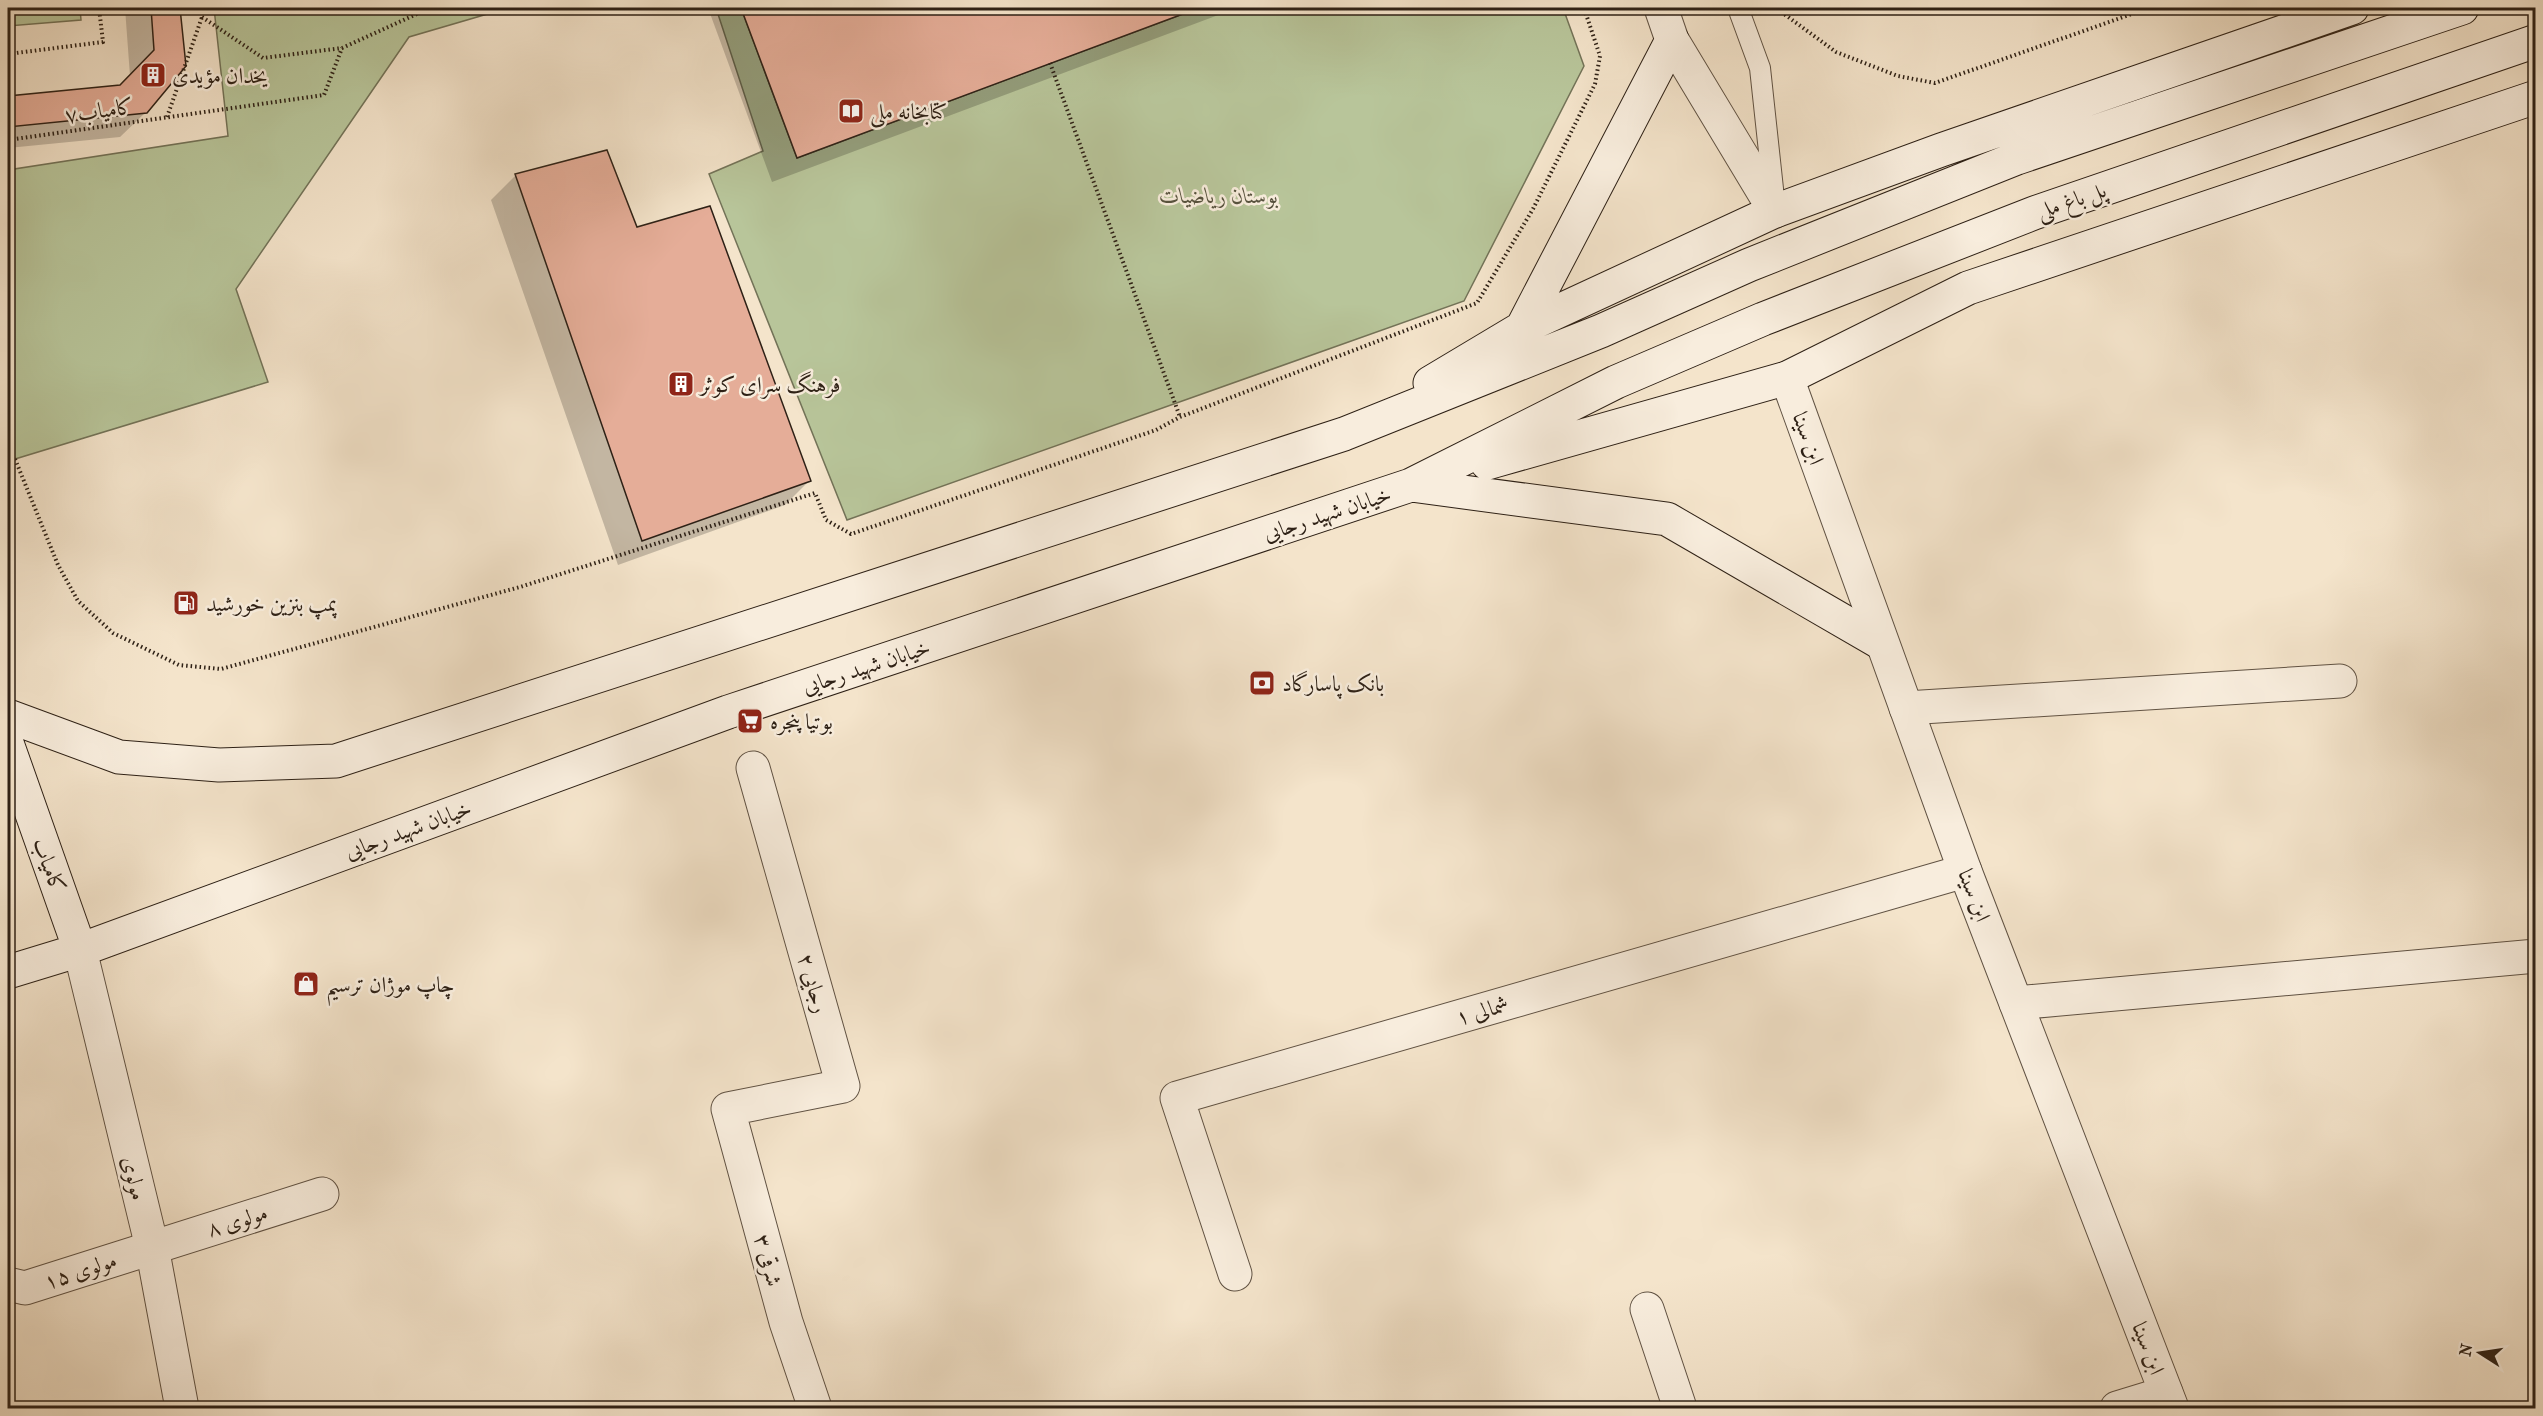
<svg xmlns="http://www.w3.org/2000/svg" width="2543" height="1416" viewBox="0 0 2543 1416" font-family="'IM FELL French Canon',Amiri,serif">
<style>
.green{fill:#b8c59a;stroke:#737358;stroke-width:1.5}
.shadow{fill:#0003}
.building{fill:#e5ad98;stroke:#2e2116;stroke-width:1.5}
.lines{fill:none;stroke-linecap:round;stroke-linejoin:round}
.service-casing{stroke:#605243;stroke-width:22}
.minor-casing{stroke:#605243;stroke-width:35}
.tertiary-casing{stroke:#605243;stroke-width:35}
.secondary-casing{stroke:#2e2116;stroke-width:35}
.path{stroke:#2e2116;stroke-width:4;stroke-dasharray:1.5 3;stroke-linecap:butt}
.service{stroke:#f8eddd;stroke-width:20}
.minor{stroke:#f8eddd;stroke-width:33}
.tertiary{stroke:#f8eddd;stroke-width:33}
.secondary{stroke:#f8eddd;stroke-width:33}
.labels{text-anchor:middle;stroke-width:5;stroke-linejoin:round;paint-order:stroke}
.poi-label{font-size:22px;fill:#2e2116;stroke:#f8eddd;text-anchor:start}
.street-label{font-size:22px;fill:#2e2116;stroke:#f8eddd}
.park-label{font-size:22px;font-style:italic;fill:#57523e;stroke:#f8eddd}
</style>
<rect width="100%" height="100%" fill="#f4e4cb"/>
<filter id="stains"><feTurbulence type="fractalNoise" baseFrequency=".00333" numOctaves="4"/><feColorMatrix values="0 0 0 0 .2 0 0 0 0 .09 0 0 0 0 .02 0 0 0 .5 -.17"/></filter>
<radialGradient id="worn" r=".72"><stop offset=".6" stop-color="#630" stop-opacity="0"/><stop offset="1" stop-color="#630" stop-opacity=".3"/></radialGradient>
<!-- green -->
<path class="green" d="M8,8H80L81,20L8,26Z
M214,8H508L409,37L236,289L268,382L15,459L8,439V170L228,136Z
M716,8H741L797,158L1199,8H1563L1584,66L1464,301L847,520L709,174L763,151Z"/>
<!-- shadow -->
<path class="shadow" d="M125,8H179L184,66L146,112L120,137L8,148V97L120,86L130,76Z
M708,8H1237L772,182Z
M516,175L809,481L785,505L618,565L491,200Z"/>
<!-- building -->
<path class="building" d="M151,8H180L186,66L147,113L8,127V96L120,85L154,50Z
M741,8H1199L797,158Z
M607,150L637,227L710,206L811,481L642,541L515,174Z"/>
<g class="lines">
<!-- service casing -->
<g class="service-casing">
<path id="service" d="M1738,8L1760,68L1774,198"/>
</g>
<!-- minor casing -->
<g class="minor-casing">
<path id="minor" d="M1906,708L2340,681
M753,768L843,1086L728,1109L786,1322L815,1408
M2016,1003L2536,956
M1235,1274L1177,1098L1965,871
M8,1284L25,1288L322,1194
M1647,1309L1680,1408
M2117,1408L2166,1393"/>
</g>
<!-- tertiary casing -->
<g class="tertiary-casing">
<path id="tertiary" d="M1661,8L1672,40L1775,211
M1787,378L1965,871L2172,1408
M80,950L152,1247L182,1408"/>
</g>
<!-- secondary casing -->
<g class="secondary-casing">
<path id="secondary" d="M1522,328L1672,40
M1430,383L1522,328L1775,211L1941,150L2352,8
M1487,463L1787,378L1968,288L2536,97
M1411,485L1667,519L1881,643
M8,716L119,757L219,765L336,761L1344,434L1601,331L1749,265L2017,158L2462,8
M8,746L80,950
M8,972L80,950L728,712L1411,485L1616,382L1763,319L2034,213L2536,41"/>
</g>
<!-- path -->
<path class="path" d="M201,8L202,17L263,58L342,48L430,8
M1779,8L1780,11L1836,52L1898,76L1935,83L2149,8
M8,54L103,42L99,8
M1050,63L1180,417
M167,117L202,17
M8,140L324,95L342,48
M15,459L58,565L78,601L113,633L179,665L221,669L520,587L815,493L826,520L851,534L1156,430L1180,417L1477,303L1533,209L1595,84L1600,56L1584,8"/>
<!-- service -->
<use href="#service" class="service"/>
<!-- minor -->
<use href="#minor" class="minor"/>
<!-- tertiary -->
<use href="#tertiary" class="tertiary"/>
<!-- secondary -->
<use href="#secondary" class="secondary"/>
</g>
<!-- icons -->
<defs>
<g id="building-square" transform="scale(1.35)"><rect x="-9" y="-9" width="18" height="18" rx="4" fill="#8f2418" stroke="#f8eddd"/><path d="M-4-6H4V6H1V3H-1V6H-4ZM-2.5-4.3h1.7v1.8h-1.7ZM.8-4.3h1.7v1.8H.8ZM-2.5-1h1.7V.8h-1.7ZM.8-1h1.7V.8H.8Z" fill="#fff"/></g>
<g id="library-square" transform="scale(1.35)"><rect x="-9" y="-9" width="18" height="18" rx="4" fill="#8f2418" stroke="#f8eddd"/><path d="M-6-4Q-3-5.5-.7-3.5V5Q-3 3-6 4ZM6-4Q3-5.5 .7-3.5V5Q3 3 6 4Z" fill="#fff"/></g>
<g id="fuel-square" transform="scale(1.35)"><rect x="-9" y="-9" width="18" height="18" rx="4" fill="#8f2418" stroke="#f8eddd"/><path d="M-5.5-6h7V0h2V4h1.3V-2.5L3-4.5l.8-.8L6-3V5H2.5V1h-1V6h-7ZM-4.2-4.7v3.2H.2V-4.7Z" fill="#fff"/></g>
<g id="bank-square" transform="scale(1.35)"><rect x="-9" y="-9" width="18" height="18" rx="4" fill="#8f2418" stroke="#f8eddd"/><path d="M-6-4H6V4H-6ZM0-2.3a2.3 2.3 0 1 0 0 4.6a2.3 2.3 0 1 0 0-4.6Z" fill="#fff"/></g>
<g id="supermarket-square" transform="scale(1.35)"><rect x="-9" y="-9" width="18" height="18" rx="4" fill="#8f2418" stroke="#f8eddd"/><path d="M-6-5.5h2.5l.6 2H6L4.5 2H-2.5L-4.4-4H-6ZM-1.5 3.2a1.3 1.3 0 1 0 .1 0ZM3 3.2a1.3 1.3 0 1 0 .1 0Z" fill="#fff"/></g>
<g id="shop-square" transform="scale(1.35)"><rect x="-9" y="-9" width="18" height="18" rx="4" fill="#8f2418" stroke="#f8eddd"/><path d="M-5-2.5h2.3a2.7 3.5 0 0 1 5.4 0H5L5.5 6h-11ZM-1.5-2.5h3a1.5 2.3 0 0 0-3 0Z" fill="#fff"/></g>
</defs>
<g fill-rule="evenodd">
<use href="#building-square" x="153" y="75"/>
<use href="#library-square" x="851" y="111"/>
<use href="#building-square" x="681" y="384"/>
<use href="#fuel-square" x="186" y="603"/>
<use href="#bank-square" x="1262" y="683"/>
<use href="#supermarket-square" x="750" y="721"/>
<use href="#shop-square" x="306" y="984"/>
</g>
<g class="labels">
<!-- poi labels -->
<g class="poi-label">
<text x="172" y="83">یخدان مؤیدی</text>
<text x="870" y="119">کتابخانه ملی</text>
<text x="700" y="392">فرهنگ سرای کوثر</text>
<text x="206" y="611">پمپ بنزین خورشید</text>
<text x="1282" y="691">بانک پاسارگاد</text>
<text x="770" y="729">بوتیا پنجره</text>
<text x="326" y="992">چاپ موژان ترسیم</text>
</g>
<!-- street labels -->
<g class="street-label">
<text transform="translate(99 110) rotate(-8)" y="8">کامیاب۷</text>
<text transform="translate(2071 200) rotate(-19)" y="8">پل باغ ملی</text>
<text transform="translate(1809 438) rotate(70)" y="8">ابن سینا</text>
<text transform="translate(1327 513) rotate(-18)" y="8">خیابان شهید رجایی</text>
<text transform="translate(866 666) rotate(-18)" y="8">خیابان شهید رجایی</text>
<text transform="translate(408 829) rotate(-20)" y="8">خیابان شهید رجایی</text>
<text transform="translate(50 865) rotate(70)" y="8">کامیاب</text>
<text transform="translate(1975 895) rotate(69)" y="8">ابن سینا</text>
<text transform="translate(814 983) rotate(74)" y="8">رجایی ۲</text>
<text transform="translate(1482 1010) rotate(-16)" y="8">شمالی ۱</text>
<text transform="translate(135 1178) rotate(77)" y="8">مولوی</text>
<text transform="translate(237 1220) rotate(-17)" y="8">مولوی ۸</text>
<text transform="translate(769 1260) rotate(75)" y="8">شرقی ۳</text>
<text transform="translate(80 1270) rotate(-18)" y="8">مولوی ۱۵</text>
<text transform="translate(2149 1348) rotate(69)" y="8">ابن سینا</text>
</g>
<!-- park labels -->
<g class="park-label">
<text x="1219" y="203">بوستان ریاضیات</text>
</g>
</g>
<!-- margin -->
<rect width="2543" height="1416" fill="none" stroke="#f4e4cb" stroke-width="30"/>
<rect x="9" y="9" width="2525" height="1398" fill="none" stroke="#2e2116" stroke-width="3"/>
<rect x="15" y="15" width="2513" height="1386" fill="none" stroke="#2e2116" stroke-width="1.5"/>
<!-- north arrow -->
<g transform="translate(2480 1353) rotate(282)" stroke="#f8eddd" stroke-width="4.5" paint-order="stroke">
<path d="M0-4.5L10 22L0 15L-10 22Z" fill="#2e2116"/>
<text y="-9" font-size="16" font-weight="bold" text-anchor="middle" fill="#2e2116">N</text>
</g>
<rect width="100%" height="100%" filter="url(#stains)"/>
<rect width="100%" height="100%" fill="url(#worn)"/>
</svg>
